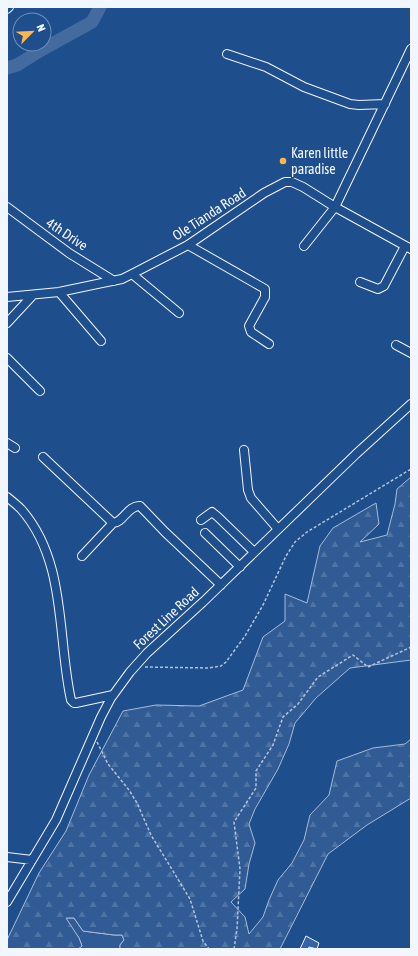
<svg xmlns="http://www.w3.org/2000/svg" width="418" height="956" viewBox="0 0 418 956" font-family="'Asap Condensed',sans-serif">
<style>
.built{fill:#305b95;stroke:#a8bbd7}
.forest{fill:url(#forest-firs);stroke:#a8bbd7}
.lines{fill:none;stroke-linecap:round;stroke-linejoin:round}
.river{stroke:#446ba0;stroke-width:13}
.building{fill:#3563a3;stroke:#f2f6ff}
.minor-casing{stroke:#f2f6ff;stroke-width:10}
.path{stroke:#b3c4dc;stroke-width:1.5;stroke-dasharray:3 2;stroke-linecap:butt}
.minor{stroke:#1f4e8c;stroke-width:8}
.poi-dot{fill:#ffb74d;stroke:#1f4e8c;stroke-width:1.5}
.labels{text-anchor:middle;stroke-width:3;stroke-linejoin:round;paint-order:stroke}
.poi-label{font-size:14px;fill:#f2f6ff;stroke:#1f4e8c;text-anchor:start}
.street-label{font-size:14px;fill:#f2f6ff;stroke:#1f4e8c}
</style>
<defs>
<pattern id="forest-firs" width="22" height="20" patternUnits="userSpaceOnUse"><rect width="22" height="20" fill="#305b95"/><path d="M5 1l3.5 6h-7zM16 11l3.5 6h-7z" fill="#4e73a5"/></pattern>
</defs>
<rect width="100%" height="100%" fill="#1f4e8c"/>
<!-- built -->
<path class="built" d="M65,918H74L83,931L114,935H122L124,940L120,945V949H78L82,946L79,938Z"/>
<!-- forest -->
<path class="forest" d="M411,477V660L350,668L316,698L295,723L289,744L278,769L255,809L249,824L255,843L249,864L245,889L231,902L245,917L249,934L263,917L269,900L278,880L292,863L304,840L310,815L329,795L337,761L373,748L405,744L411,739V798L367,825L328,854L280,949H120V945L124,940L122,935H114L83,931L74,918H66L79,938L82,946L78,949H7V940L39,873L66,831L89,775L123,711L156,705L199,706L243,690L263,637L285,621V594L307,603L320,546L333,528L376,503L379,524L360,542L387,535L395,504L397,489Z"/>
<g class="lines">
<!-- river -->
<path class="river" d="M7,68L17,65L43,49L92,22L100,7"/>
</g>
<!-- building -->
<path class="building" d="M306,936L319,943L317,949L309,947L308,949H300Z"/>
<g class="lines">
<!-- minor casing -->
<g class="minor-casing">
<path id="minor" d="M7,9L9,7
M227,54L266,67L304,87L350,104L359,105L385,104
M7,207L69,253L114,281
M188,245L265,289V297L249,326L251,332L269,344
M304,246L335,207L411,49
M132,274L179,313
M360,282L378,289L384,286L405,246
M59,292L101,341
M7,297L59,292L102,283L122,279L132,274L188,245L264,193L285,182H292L303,187L335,207L411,249
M7,323L33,295
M396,345L411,353
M7,358L40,391
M7,443L15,448
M244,450L248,490L251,498L278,529
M43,457L113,523C123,523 128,505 140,506L165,532L221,585
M7,497C12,501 17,505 21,509C67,561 57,637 71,700L74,703H76L113,695
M201,520L212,512L218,517L254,552
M205,533L240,567
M82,556L113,523
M7,857L32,860
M7,902L56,820L101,717L111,698L130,672L147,653L203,602L356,454L411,404"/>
</g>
<!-- path -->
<path class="path" d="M145,667L209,668L221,666L226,662L245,636L263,605L286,556L295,542L307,532L411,469
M97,742L108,764L129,790L137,803L151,835L190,899L203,941L209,949
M234,949L237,929L240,869L234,822L256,788V771L273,745L283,717L298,704L318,677L353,655L368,667L411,647"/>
<!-- minor -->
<use href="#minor" class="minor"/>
</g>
<!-- markers -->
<circle class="poi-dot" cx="283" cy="161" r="4"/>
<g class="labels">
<!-- poi labels -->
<g class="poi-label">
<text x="291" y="158">Karen little<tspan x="291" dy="16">paradise</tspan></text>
</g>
<!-- street labels -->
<g class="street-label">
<text transform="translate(209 214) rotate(-33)" y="5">Ole Tianda Road</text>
<text transform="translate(67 234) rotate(34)" y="5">4th Drive</text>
<text transform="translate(166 618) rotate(-43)" y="5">Forest Line Road</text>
</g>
</g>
<!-- border -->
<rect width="418" height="956" fill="none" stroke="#f2f6ff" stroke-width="16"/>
<!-- north arrow -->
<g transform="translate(32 32) rotate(66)"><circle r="19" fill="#1f4e8c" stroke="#7391ba"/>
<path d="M0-3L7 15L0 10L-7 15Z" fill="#ffb74d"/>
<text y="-6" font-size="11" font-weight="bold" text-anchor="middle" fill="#f2f6ff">N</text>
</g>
</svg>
